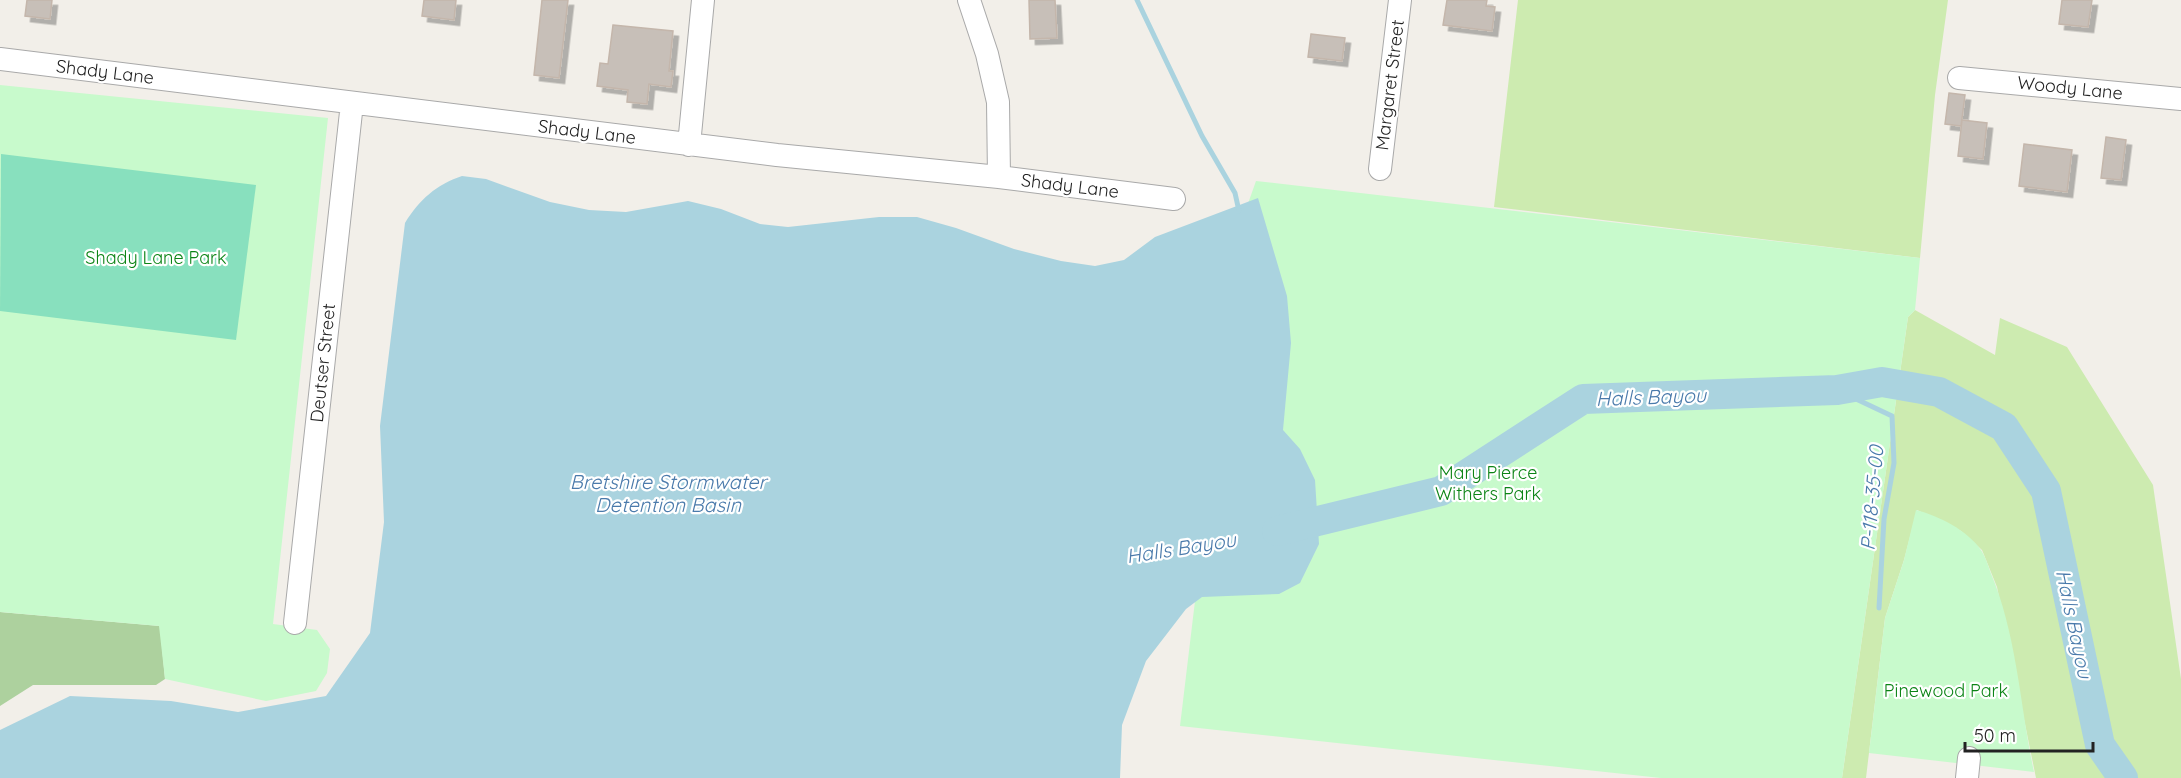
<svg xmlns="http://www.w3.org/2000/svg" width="2181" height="778" viewBox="0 0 2181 778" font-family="Quicksand,sans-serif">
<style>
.grass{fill:#cdebb0}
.forest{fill:#add19e}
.park{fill:#c8facc}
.pitch{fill:#88e0be}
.water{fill:#aad3df}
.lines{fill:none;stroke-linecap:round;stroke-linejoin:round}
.stream{stroke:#aad3df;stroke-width:5}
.river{stroke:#aad3df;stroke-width:30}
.building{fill:#c7bfb8;stroke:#c4b6ab;stroke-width:1.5;filter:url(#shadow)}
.minor-casing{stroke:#a9a9a9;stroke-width:24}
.minor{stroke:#fff;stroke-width:22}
.labels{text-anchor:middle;stroke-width:4.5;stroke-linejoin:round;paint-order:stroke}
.street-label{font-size:18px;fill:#222;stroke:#fff}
.park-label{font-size:18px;fill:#0c8416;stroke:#fff}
.water-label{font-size:20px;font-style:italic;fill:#4a7aab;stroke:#fff}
</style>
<defs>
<filter id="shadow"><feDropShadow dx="5.5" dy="5.5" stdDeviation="0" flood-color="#0004"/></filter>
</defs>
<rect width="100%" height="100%" fill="#f2efe9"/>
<!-- grass -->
<path class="grass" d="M1518,0H1948L1935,95L1920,258L1494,207Z
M1915,310L1995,355L2000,318L2067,347L2153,485L2181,679V778H2036L1997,587L1982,550L1961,531L1917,510L1904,560L1885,618L1866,778H1842L1908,317Z"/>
<!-- forest -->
<path class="forest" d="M0,612L160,626L165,679L156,685H33L0,706Z"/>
<!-- park -->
<path class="park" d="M0,85L328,118L273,624L317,630L330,649L327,673L316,691L266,701L165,679L159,626L0,612Z
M1256,181L1920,258L1915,310L1908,317L1842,778H1661L1180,726L1240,226Z
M1916,510C1939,516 1967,530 1981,550C1985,556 1988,565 1990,571C2017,634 2020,706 2034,772L1869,753L1885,618L1904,560Z"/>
<!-- pitch -->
<path class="pitch" d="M1,154L256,185L236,340L0,311Z"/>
<!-- water -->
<path class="water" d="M462,176L486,179L550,202L589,210L626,212L688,201L721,209L760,224L788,227L879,217H917L956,228L1014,249L1061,261L1095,266L1124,260L1155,237L1258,198L1287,296L1291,343L1283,430L1300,449L1315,480L1319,544L1300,583L1279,594L1202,597L1186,609L1146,661L1122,725L1120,778H0V730L70,696L171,701L238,712L326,696L370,633L384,522L380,426L405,223C420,199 436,185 462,176Z"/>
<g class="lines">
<!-- stream -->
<path class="stream" d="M1137,0L1202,136L1235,193L1239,211
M1837,390L1892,416L1894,463L1884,519L1879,608"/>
<!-- river -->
<path class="river" d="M1277,531L1441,491L1583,399L1837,390L1882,382L1939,392L2004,427L2046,491L2100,745L2123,778"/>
</g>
<!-- building -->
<path class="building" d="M27,0H52L50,19L25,16Z
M424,0H456L454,20L422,16Z
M542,0H568L559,78L534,75Z
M1029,0H1055L1057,38L1030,39Z
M1447,0H1487L1486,6L1495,7L1492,31L1443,25Z
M2062,0H2092L2088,27L2059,24Z
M613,25L673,31L669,71H673L671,87L649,84L647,104L627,102L628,90L597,86L600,63L608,64Z
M1311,34L1345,38L1342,61L1308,57Z
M1949,93L1965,95L1961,126L1945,124Z
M1962,120L1987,123L1983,159L1958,156Z
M2106,137L2126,140L2121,180L2101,178Z
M2024,144L2072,150L2067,192L2019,186Z"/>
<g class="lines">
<!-- minor casing -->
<g class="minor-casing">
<path id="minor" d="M969,0L987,54L998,102L999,177
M0,59L777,155L999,177L1174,199
M1959,78L2181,99
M689,145L703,0
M1380,169L1400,0
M295,623L352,103
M1967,778L1969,758"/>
</g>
<!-- minor -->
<use href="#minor" class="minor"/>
</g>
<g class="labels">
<!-- street labels -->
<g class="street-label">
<text transform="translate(105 72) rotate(7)" y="6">Shady Lane</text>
<text transform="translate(1390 85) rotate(-83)" y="6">Margaret Street</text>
<text transform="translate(2070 88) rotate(6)" y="6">Woody Lane</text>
<text transform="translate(587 132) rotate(7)" y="6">Shady Lane</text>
<text transform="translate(1070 186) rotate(7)" y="6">Shady Lane</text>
<text transform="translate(323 363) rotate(-84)" y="6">Deutser Street</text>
</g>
<!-- park labels -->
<g class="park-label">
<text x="156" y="264">Shady Lane Park</text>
<text x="1488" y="479">Mary Pierce<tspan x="1488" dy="21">Withers Park</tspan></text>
<text x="1946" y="697">Pinewood Park</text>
</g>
<!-- water labels -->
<g class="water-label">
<text transform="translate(1651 397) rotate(-2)" y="7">Halls Bayou</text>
<text x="668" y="489">Bretshire Stormwater<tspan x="668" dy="23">Detention Basin</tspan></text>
<text transform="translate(1872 498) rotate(-85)" y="7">P-118-35-00</text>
<text transform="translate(1181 548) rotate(-9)" y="7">Halls Bayou</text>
<text transform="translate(2074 624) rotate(78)" y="7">Halls Bayou</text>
</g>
</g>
<!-- scale -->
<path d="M1965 742v9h128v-9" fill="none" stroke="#222222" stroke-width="3"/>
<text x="1974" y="742" font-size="18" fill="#222222" stroke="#ffffff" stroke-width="4.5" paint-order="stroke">50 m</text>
</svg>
